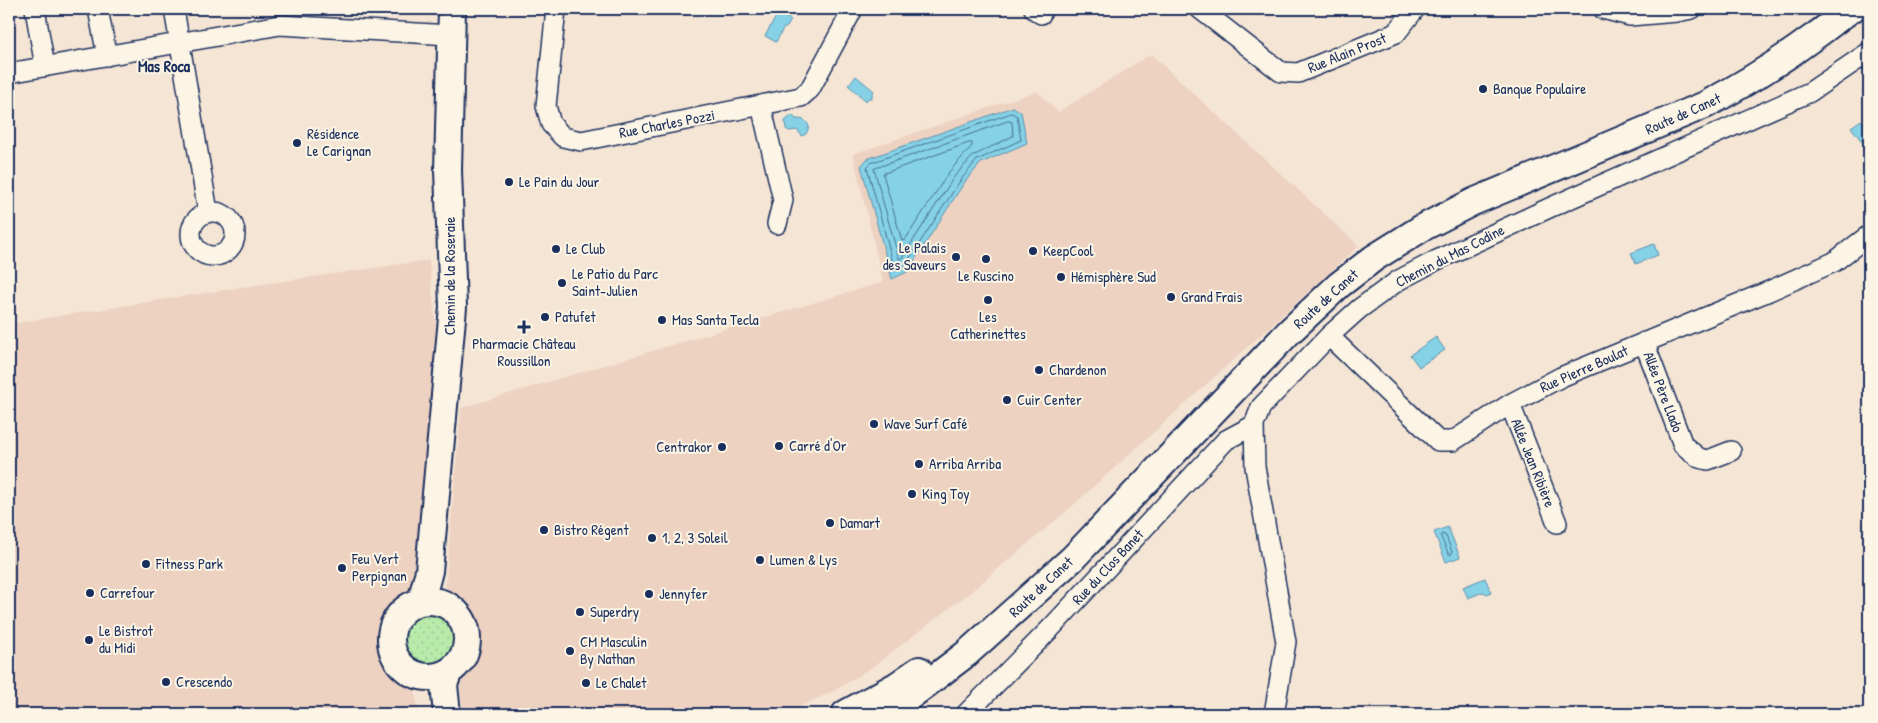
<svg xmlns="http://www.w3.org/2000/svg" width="1878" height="723" viewBox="0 0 1878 723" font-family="'Patrick Hand',sans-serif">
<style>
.built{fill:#edd2c1}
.green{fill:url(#green-dots);stroke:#6a8c84}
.water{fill:#85d1e5;stroke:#5b90af}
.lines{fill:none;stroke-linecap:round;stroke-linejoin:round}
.shore{stroke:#457094;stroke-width:1}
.street-casing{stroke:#1b2f5e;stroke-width:22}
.secondary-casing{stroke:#1b2f5e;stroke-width:30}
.street{stroke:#fcf5e5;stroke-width:19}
.secondary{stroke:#fcf5e5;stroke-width:26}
.poi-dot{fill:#1b2f5e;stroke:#fcf5e5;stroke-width:2}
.labels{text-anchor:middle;stroke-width:4;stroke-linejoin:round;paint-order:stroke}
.street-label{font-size:15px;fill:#1b2f5e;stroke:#fcf5e5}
.poi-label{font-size:15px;fill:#1b2f5e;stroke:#fcf5e5;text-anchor:start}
.neighbourhood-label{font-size:16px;font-weight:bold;fill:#1b2f5e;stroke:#fcf5e5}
</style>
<defs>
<pattern id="green-dots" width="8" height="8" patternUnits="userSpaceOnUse" patternTransform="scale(1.25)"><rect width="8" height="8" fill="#b8eaaa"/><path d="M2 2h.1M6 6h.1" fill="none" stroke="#9ec995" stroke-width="1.8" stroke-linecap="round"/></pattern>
</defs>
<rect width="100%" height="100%" fill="#f5e5d5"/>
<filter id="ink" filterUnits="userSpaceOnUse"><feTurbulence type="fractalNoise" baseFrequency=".02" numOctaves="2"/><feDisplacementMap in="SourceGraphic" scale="10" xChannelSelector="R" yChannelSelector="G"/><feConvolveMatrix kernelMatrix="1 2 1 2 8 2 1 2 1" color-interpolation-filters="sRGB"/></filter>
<g filter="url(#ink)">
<!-- built -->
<path class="built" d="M1151,54L1359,246L1068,510L968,594L874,666L836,690L784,714H463L458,665L464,655L454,609L444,603L461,408L883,282L853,154L1037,91L1058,112Z
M429,260L436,328L413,604L391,633V641L392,649L402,666L412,673L419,714H9V324L242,287Z"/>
<!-- green -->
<path class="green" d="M391 639a38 38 0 1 1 76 0a38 38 0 1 1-76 0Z"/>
<!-- water -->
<path class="water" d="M778,13L791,20L787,27L783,29L776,42L765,36Z
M856,76L874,91L872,94V98H868L866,101L848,85Z
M1013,107L1021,112L1027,143L981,163L964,183L907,272L892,279L861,166L867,159Z
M792,115L796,119C803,119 807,120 809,127L806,134L802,136L797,130L789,131L786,129L785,121Z
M1861,120L1869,131V146L1866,147L1851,127Z
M1654,244L1658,255L1636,264L1631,253Z
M1436,337L1445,350L1419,367L1410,355Z
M1448,527L1460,557L1446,562L1434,532Z
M1485,578L1491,592L1487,594L1483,592L1468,598L1463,587Z"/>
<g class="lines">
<!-- shore -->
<path class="shore" d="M1012,113L1017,116L1021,140L977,160L960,181L904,267L895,270L867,167L871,163Z
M1008,121L1012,122L1013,136L973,156L954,177L902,258L899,259L874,169Z
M969,143H972V146L949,172L905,240L902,241L883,174Z
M1442,534L1446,536L1452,552L1451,555L1448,553L1441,537Z"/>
<!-- street casing -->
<g class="street-casing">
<path id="street" d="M35,9L45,67
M98,9L107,56
M174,9L208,212
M556,9L546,106L551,124L563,137L581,141L801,97L810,89L853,9
M1034,9L1041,14
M1200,9L1281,72L1298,73L1396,33L1415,9
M1603,9L1630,16L1677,12L1692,9
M9,73L280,25L450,35
M761,105L783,200L777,224
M191 234a22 22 0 1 1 44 0a22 22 0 1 1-44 0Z
M1329,336L1438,441H1453L1510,404L1561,377L1769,291L1834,262L1869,235
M1644,342L1683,445L1699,458L1708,460L1731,451
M1510,404L1557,523
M966,714L1051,628L1226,440L1254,425
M1274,714L1286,642L1255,467L1254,425L1261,407L1329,336L1359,309L1399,280L1437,260L1549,208L1810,92L1869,52"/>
</g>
<!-- secondary casing -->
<g class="secondary-casing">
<path id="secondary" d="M391 639a38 38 0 1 1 76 0a38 38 0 1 1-76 0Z
M421,601L429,571L453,307L448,170L452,9
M447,714L444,685L448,673
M845,714L896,686L919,670
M887,714L966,654L1072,559L1289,332L1339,285L1374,258L1422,228L1473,202L1705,105C1743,85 1780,62 1815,36C1828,27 1839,17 1852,9"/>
</g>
<!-- street -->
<use href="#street" class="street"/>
<!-- secondary -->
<use href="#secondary" class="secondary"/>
</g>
</g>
<!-- markers -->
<g class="poi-dot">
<circle cx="1483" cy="89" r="5"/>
<circle cx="297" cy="143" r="5"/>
<circle cx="509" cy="182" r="5"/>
<circle cx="556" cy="249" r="5"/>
<circle cx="1033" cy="251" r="5"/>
<circle cx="956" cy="257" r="5"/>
<circle cx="986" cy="259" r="5"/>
<circle cx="1061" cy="277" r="5"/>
<circle cx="562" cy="283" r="5"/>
<circle cx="1171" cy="297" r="5"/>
<circle cx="988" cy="300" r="5"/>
<circle cx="545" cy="317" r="5"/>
<circle cx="662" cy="320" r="5"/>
<path d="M521.5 319.5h5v5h5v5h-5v5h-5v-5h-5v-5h5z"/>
<circle cx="1039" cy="370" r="5"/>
<circle cx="1007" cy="400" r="5"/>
<circle cx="874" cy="424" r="5"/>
<circle cx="779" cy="446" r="5"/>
<circle cx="722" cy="447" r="5"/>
<circle cx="919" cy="464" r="5"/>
<circle cx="912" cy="494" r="5"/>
<circle cx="830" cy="523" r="5"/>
<circle cx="544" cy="530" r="5"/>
<circle cx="652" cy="538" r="5"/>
<circle cx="760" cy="560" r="5"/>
<circle cx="146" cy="564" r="5"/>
<circle cx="342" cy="568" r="5"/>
<circle cx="90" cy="593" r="5"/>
<circle cx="649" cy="594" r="5"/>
<circle cx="580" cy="612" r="5"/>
<circle cx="89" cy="640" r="5"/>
<circle cx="570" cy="651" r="5"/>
<circle cx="166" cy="682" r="5"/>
<circle cx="586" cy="683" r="5"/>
</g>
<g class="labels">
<!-- street labels -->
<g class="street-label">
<text transform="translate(1347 53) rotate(-22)" y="5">Rue Alain Prost</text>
<text transform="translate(1683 114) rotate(-24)" y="5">Route de Canet</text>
<text transform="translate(667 124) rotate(-11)" y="5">Rue Charles Pozzi</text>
<text transform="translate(1450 256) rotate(-27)" y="5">Chemin du Mas Codine</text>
<text transform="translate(450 276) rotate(-90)" y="5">Chemin de la Roseraie</text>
<text transform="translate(1326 299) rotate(-42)" y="5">Route de Canet</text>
<text transform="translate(1584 369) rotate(-24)" y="5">Rue Pierre Boulat</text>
<text transform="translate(1663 392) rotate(69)" y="5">Allée Père Llado</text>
<text transform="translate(1533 463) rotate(68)" y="5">Allée Jean Ribière</text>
<text transform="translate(1108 567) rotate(-47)" y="5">Rue du Clos Banet</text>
<text transform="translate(1041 587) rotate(-43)" y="5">Route de Canet</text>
</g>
<!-- poi labels -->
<g class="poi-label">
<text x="1493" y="94">Banque Populaire</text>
<text x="307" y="139">Résidence<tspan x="307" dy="17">Le Carignan</tspan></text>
<text x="519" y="187">Le Pain du Jour</text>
<text x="946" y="253" text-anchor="end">Le Palais<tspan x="946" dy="17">des Saveurs</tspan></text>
<text x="566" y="254">Le Club</text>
<text x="1043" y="256">KeepCool</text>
<text x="572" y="279">Le Patio du Parc<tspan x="572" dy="17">Saint-Julien</tspan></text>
<text x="986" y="281" text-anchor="middle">Le Ruscino</text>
<text x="1071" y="282">Hémisphère Sud</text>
<text x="1181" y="302">Grand Frais</text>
<text x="555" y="322">Patufet</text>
<text x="988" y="322" text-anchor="middle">Les<tspan x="988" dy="17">Catherinettes</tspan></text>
<text x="672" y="325">Mas Santa Tecla</text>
<text x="524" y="349" text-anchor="middle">Pharmacie Château<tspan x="524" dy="17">Roussillon</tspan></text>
<text x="1049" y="375">Chardenon</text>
<text x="1017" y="405">Cuir Center</text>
<text x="884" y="429">Wave Surf Café</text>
<text x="789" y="451">Carré d'Or</text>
<text x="712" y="452" text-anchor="end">Centrakor</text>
<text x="929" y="469">Arriba Arriba</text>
<text x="922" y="499">King Toy</text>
<text x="840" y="528">Damart</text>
<text x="554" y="535">Bistro Régent</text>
<text x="662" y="543">1, 2, 3 Soleil</text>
<text x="352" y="564">Feu Vert<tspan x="352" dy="17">Perpignan</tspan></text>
<text x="770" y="565">Lumen &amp; Lys</text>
<text x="156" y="569">Fitness Park</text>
<text x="100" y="598">Carrefour</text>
<text x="659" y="599">Jennyfer</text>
<text x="590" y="617">Superdry</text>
<text x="99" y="636">Le Bistrot<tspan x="99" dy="17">du Midi</tspan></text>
<text x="580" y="647">CM Masculin<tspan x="580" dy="17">By Nathan</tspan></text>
<text x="176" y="687">Crescendo</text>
<text x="596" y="688">Le Chalet</text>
</g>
<!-- neighbourhood labels -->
<g class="neighbourhood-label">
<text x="164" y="72">Mas Roca</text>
</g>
</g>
<!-- margin -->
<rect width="1878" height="723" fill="none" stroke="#fcf5e5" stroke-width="30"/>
<rect x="15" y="15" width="1848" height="693" fill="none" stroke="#1b2f5e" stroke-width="2" filter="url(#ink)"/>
</svg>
